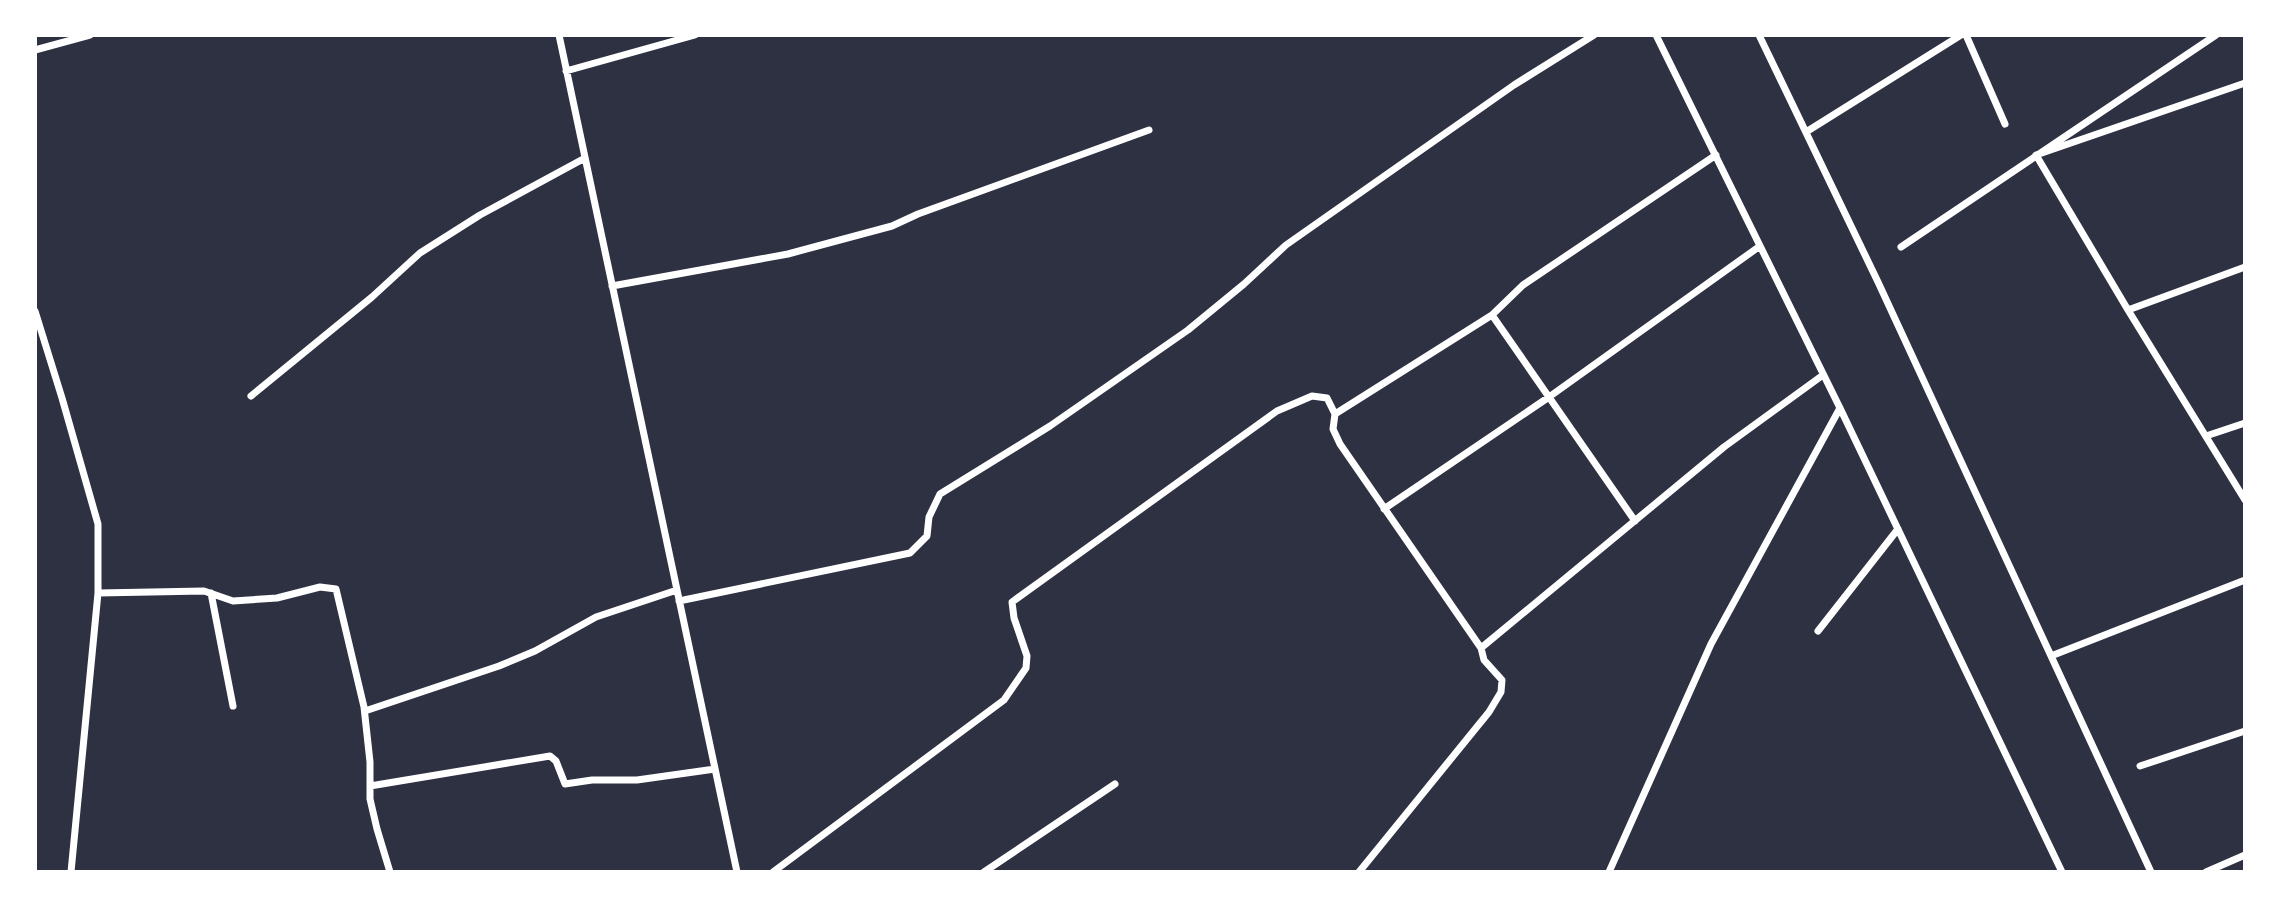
<svg xmlns="http://www.w3.org/2000/svg" width="2280" height="907" viewBox="0 0 2280 907" font-family="Raleway,sans-serif">
<style>
.lines{fill:none;stroke-linecap:round;stroke-linejoin:round}
.minor{stroke:#fff;stroke-width:7}
</style>
<rect width="100%" height="100%" fill="#2d3142"/>
<g class="lines">
<!-- minor -->
<path class="minor" d="M559,35L737,872
M1656,35L1840,408L2062,872
M1759,35L1878,282L2151,872
M1966,35L2005,124
M35,50L90,35
M566,71L695,35
M2245,83L2036,155L2128,310L2245,500
M1806,132L1961,35
M1901,247L2216,35
M612,286L788,254L892,226L918,214L1149,130
M2128,310L2245,267
M35,311L62,398L98,524V593L71,872
M1492,315L1635,521
M251,396L372,297L420,253L480,215L585,158
M2206,436L2245,423
M1384,509L1549,397L1760,246
M98,593L204,591L233,601L277,598L320,587L336,589L364,707L370,762V799L377,829L390,872
M211,593L233,706
M679,601L910,553L927,536L929,517L940,494L1050,426L1188,330L1244,284L1286,245L1514,85L1594,35
M1818,631L1898,529
M1481,648L1340,444L1333,429L1335,414L1492,315L1523,285L1716,155
M2051,656L2245,580
M365,711L499,666L535,651L596,617L677,590
M2140,766L2245,731
M370,786L550,756L556,761L565,784L592,780H637L715,769
M773,872L1004,700L1026,668L1027,656L1014,618L1012,602L1277,411L1312,396L1327,398L1335,414
M984,872L1115,784
M1359,872L1489,712L1501,692L1502,680L1484,660L1481,648L1724,447L1823,375
M1609,872L1711,644L1840,408
M2206,872L2245,855"/>
</g>
<!-- border -->
<rect width="2280" height="907" fill="none" stroke="#ffffff" stroke-width="74"/>
</svg>
